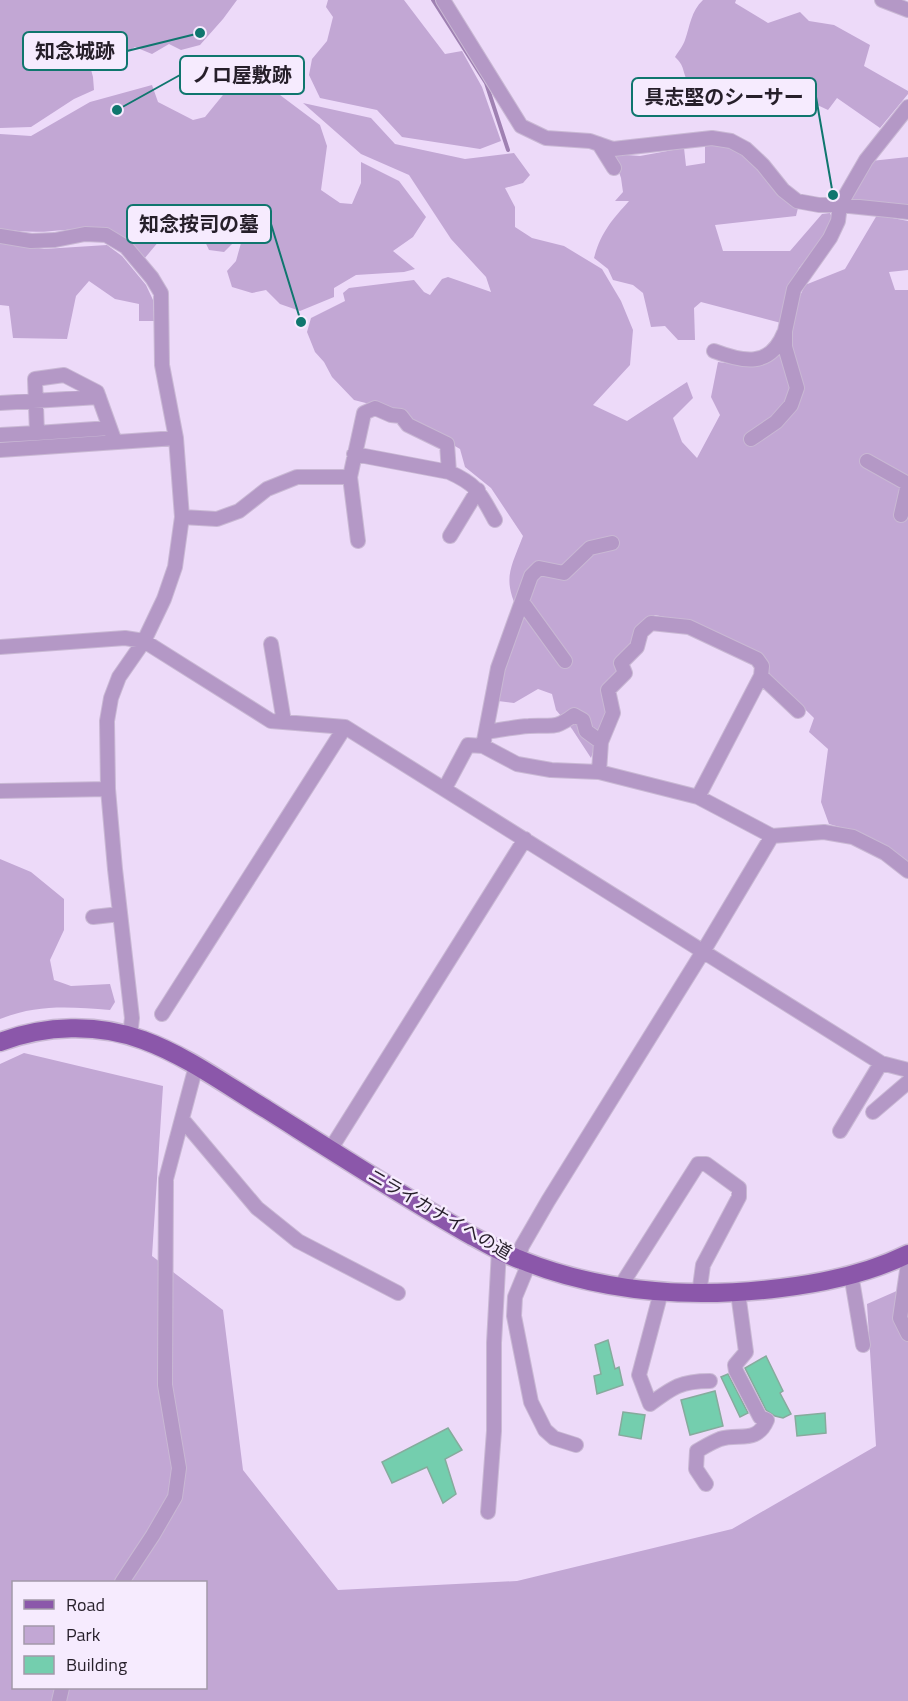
<svg xmlns="http://www.w3.org/2000/svg" width="908" height="1701" viewBox="0 0 908 1701" font-family="'Titillium Web','Noto Sans JP',sans-serif">
<style>
.green{fill:#c2a7d4;fill-rule:evenodd}
.lines{fill:none;stroke-linecap:round;stroke-linejoin:round}
.stream{stroke:#9f81b2;stroke-width:4}
.building{fill:#74ceae;stroke:#86ab9d;stroke-width:1.5}
.minor-casing{stroke:#c9b8d4;stroke-width:16}
.major-casing{stroke:#c9b8d4;stroke-width:21}
.minor{stroke:#b498c6;stroke-width:14}
.major{stroke:#8b57aa;stroke-width:18}
.labels{text-anchor:middle;stroke-width:5;stroke-linejoin:round;paint-order:stroke}
.street-label{font-size:18px;fill:#261f2a;stroke:#f6ebfe}
.leader{fill:none;stroke:#0f766e;stroke-width:2}
.callout-dot{fill:#0f766e;stroke:#f6ebfe;stroke-width:2}
.callout{fill:#f6ebfe;stroke:#0f766e;stroke-width:2}
.callout-label{font-size:20px;text-anchor:middle;font-weight:bold;fill:#261f2a}
</style>
<rect width="100%" height="100%" fill="#eddaf9"/>
<!-- green -->
<path class="green" d="M0,0H237L223,19L200,45L181,50L169,44L152,54L135,47L100,69L89,62L93,77L94,90L74,99L31,127L0,128Z
M328,0H404L445,54L462,51L482,87L501,141L480,149L402,137L377,110L320,98L309,75L312,59L327,41L333,17L326,7Z
M703,0H736L735,3L768,23L800,12L809,21L834,25L870,45L864,66L908,91V94L880,128L837,98L828,110L783,89L776,103L740,92L729,116C714,108 695,99 688,82C682,71 685,66 675,57C678,52 683,46 685,40C690,26 691,11 703,0Z
M251,79L260,80L320,125L327,146L321,190L340,203L352,204L361,183V162L399,181L426,217L413,237L393,251L415,269L404,272L356,275L334,288V297L300,311L280,304L266,290L252,293L232,287L227,271L236,261L241,243L234,242L224,252L209,250L200,231L189,237L170,228L144,259C113,221 96,228 52,231C34,233 17,231 0,229V134L31,136L90,102L152,85L158,102L193,120L205,117L227,90L237,92Z
M303,103L371,118L395,144L465,159L514,153L530,175L523,183L505,188L515,207V227L532,238L564,246L602,269L621,301L633,330L630,365L593,405L627,421L687,382L693,398L673,418L682,442L697,458L720,415L711,397L718,362C753,367 778,368 792,330C795,323 794,315 796,307C798,299 802,292 805,285L845,269L877,215L908,221V270L889,272L895,290H908V476L896,513L908,516V862L864,834L829,824L821,802L828,749L809,732L814,718L770,675L763,655L692,623L655,615L637,627L633,641L616,658L618,670L603,686L607,711L591,758L572,729L556,710L552,694L538,689L514,703L498,701L505,670L521,617C502,580 509,572 523,536L491,488L465,467L460,449L393,410L354,400L332,377L324,362L315,352L307,332L311,318L345,301L343,293L349,288L414,280L424,292L430,295L442,279L448,277L491,292L486,277L451,239L409,175L361,154Z
M729,144L743,152L798,208L796,216L715,225L723,251H790L822,214L830,213L832,218L823,238L799,268L788,292L781,323L701,302L694,308L695,340H678L665,326L651,327L643,293L633,285L613,280L608,269L594,258C601,232 612,220 629,201H615L623,192L621,178L613,154L640,156L684,148L686,166L705,163V145Z
M908,157V207L850,199L871,161Z
M0,241L44,249L107,245L122,256L146,285L153,300L154,321H139V304L115,299L89,281L76,296L67,339L13,338L9,306L0,305Z
M0,859L31,872L64,899V930L50,960L54,980L71,986L110,984L115,1002L110,1010C70,1007 38,1004 0,1019Z
M24,1053L163,1086L152,1256L223,1310L243,1470L338,1590L517,1581L732,1529L876,1446L867,1304L908,1286V1701H0V1064ZM14,1582H206V1688H14Z"/>
<g class="lines">
<!-- stream -->
<path class="stream" d="M433,0L486,83L508,150"/>
</g>
<!-- building -->
<path class="building" d="M608,1340L615,1369L619,1367L623,1385L597,1394L594,1376L601,1374L595,1345Z
M766,1356L783,1391L780,1393L791,1414L783,1418L775,1416L766,1410L745,1368Z
M728,1374L748,1413L740,1417L721,1377Z
M715,1391L723,1426L690,1435L681,1400Z
M623,1412L645,1415L641,1439L619,1435Z
M825,1413L826,1433L797,1436L795,1416Z
M448,1428L462,1450L445,1459L456,1494L443,1503L427,1467L392,1483L382,1462Z"/>
<g class="lines">
<!-- minor casing -->
<g class="minor-casing">
<path id="minor" d="M443,0L521,126L546,138L590,141L613,149L712,138L731,141L746,149L763,165L783,190L797,201L819,205H840L908,212
M882,0L908,10
M599,144L614,168
M0,236L31,241L55,240L85,234L106,235L126,247L152,278L161,293L162,365L176,438L182,517L175,567L164,599L144,641L119,677L111,698L107,721L108,789L115,869L132,1018L130,1036
M714,351C743,362 770,368 784,333
M0,403L99,397
M110,428L37,433L35,379L64,375L97,392L115,442
M0,435L37,433
M751,439L776,422L791,405L797,388L785,347V331L794,289L830,238L838,221L840,205L866,160L908,107
M0,450L176,438
M867,461L908,484
M449,472C478,485 480,493 495,520
M350,477L364,413L375,408L391,415L401,416L408,425L447,444L449,472L354,454
M901,515L908,484
M182,517L217,519L239,511L267,489L297,477H350L358,541
M450,536L478,490
M523,603L565,661
M271,644L284,722
M0,647L125,638L144,641L271,721L345,727L881,1063L908,1070
M761,676L798,711
M486,732C500,730 514,727 529,726C551,724 553,731 574,715L583,720L586,731L601,742L599,772
M601,742L613,713L608,690L625,673L621,663L637,647L641,632L651,623L689,627L757,659L762,666L761,676L698,797
M483,746L498,668L531,576L539,568L564,573L590,548L612,543
M445,788L468,745L483,746L517,764L551,770L599,772L698,797L772,836L824,832L853,837L885,853L908,871
M0,791L108,789
M93,917L120,914
M162,1014L345,727
M873,1112L908,1082
M182,1119L257,1208L298,1241L398,1293
M840,1131L881,1063
M330,1150L525,839
M518,1259L522,1246L548,1201L704,950L772,836
M529,1263L515,1297L514,1316L531,1402L545,1430L554,1438L576,1445
M908,1264L900,1318L908,1334
M851,1274L863,1345
M620,1287L698,1164H706L739,1188V1197L703,1265L699,1294
M661,1292L639,1375L650,1404C673,1387 681,1381 710,1381
M706,1484L696,1469L697,1451C704,1447 712,1442 720,1439C739,1433 757,1444 767,1420L760,1417L736,1371L735,1365L746,1352L738,1293
M488,1512L494,1431V1343L499,1250
M122,1582L153,1535L175,1497L179,1468L165,1385L166,1179L196,1066
M59,1701L62,1688"/>
</g>
<!-- major casing -->
<g class="major-casing">
<path id="major" d="M0,1042C45,1025 97,1023 143,1040C187,1056 226,1085 266,1109C334,1152 402,1196 472,1236C488,1244 504,1254 521,1260C604,1293 693,1299 781,1288C823,1283 869,1273 908,1254"/>
</g>
<!-- minor -->
<use href="#minor" class="minor"/>
<!-- major -->
<use href="#major" class="major"/>
</g>
<g class="labels">
<!-- street labels -->
<g class="street-label">
<text transform="translate(440 1214) rotate(30)" y="6">ニライカナイへの道</text>
</g>
</g>
<!-- callouts -->
<path class="leader" d="M200 33L127 51M117 110L180 75M833 195L816 97M301 322L271 224"/>
<g class="callout-dot">
<circle cx="200" cy="33" r="6"/>
<circle cx="117" cy="110" r="6"/>
<circle cx="833" cy="195" r="6"/>
<circle cx="301" cy="322" r="6"/>
</g>
<g class="callout">
<rect x="23" y="32" width="104" height="38" rx="6"/>
<rect x="180" y="56" width="124" height="38" rx="6"/>
<rect x="632" y="78" width="184" height="38" rx="6"/>
<rect x="127" y="205" width="144" height="38" rx="6"/>
</g>
<g class="callout-label">
<text x="75" y="58">知念城跡</text>
<text x="242" y="82">ノロ屋敷跡</text>
<text x="724" y="104">具志堅のシーサー</text>
<text x="199" y="231">知念按司の墓</text>
</g>
<!-- legend -->
<rect x="12" y="1581" width="195" height="108" fill="#f6ebfe" stroke="#a399a9" stroke-width="1.5"/>
<rect x="24" y="1600" width="30" height="9" fill="#8b57aa" stroke="#a399a9" stroke-width="1.5"/>
<text x="66" y="1611" font-size="18" fill="#261f2a">Road</text>
<rect x="24" y="1626" width="30" height="18" fill="#c2a7d4" stroke="#a399a9" stroke-width="1.5"/>
<text x="66" y="1641" font-size="18" fill="#261f2a">Park</text>
<rect x="24" y="1656" width="30" height="18" fill="#74ceae" stroke="#a399a9" stroke-width="1.5"/>
<text x="66" y="1671" font-size="18" fill="#261f2a">Building</text>
</svg>
